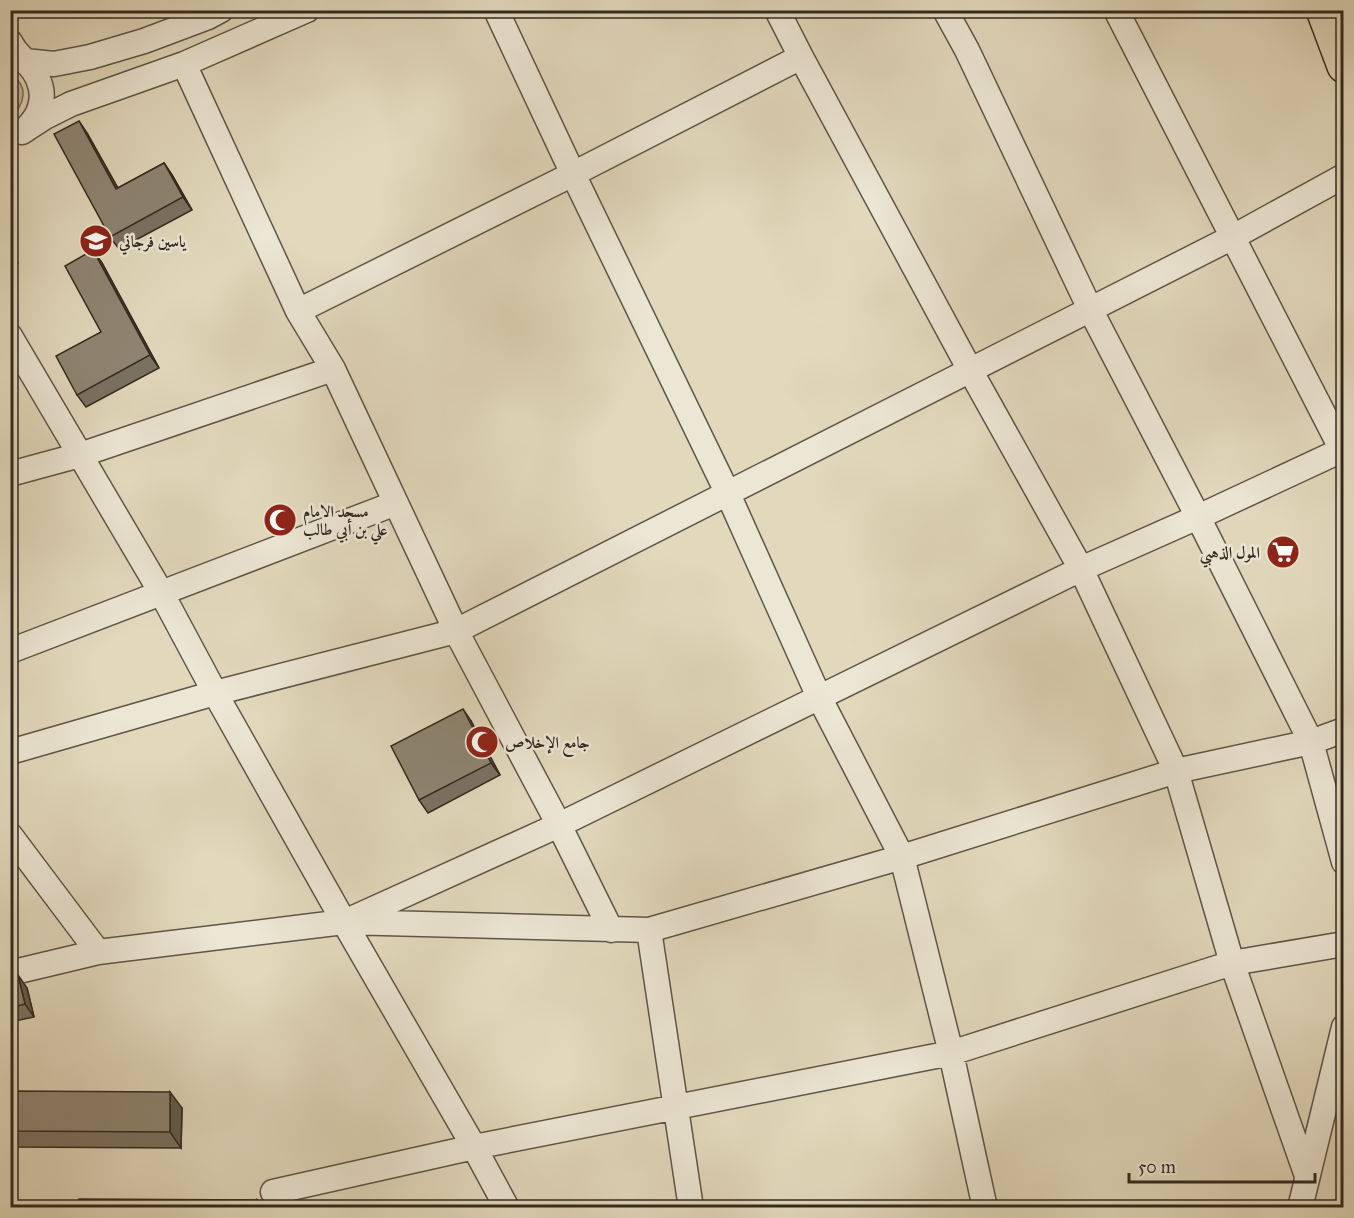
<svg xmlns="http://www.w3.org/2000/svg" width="1354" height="1218" viewBox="0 0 1354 1218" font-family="'IM FELL Great Primer',Amiri,serif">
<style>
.grass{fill:url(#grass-tufts);stroke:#7b7261;stroke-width:1.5}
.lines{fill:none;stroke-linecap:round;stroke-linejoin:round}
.minor-casing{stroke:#5e5647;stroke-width:27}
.highway-casing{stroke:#322a20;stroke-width:36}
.minor{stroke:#ece6d4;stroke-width:24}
.highway{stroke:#e2d9bd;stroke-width:33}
.wall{fill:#7a7262;stroke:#322a20;stroke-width:1.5}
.shaded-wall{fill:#635d50;stroke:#322a20;stroke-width:1.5}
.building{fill:#8e8572;stroke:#322a20;stroke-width:1.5}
.labels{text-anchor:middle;stroke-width:5;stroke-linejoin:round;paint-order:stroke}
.poi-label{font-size:16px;font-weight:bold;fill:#322a20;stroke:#ece6d4;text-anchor:start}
</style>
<defs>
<pattern id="grass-tufts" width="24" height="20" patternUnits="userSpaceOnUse" patternTransform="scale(1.5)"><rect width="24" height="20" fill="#c4bba2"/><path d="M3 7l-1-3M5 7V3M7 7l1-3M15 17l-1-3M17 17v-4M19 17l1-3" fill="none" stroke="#a09884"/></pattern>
</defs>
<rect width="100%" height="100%" fill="#e2d9bd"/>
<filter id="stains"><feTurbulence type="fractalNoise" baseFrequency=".00333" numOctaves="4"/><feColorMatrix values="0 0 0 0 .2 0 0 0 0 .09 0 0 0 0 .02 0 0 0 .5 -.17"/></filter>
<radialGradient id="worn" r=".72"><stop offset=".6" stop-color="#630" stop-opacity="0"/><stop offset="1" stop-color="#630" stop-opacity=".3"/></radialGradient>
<!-- grass -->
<path class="grass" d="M11,75C30,87 24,104 11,118Z"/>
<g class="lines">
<!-- minor casing -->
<g class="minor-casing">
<path id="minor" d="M496,10L573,174L728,494L819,697L902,857L951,1053L985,1208
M945,10L967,50L1090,309L1198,517L1311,742L1344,862
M1116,10L1342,450
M10,42L15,50L25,61L54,64L90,57L144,41L208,17L221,10
M17,57C35,65 46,88 40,107C38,116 33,121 27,128
M801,57L970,370L1081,569L1176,771L1232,963L1307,1176
M184,64L298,311
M22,132L45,117L71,104L184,64L307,10
M10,336L162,594L215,693L344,922L474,1147L507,1208
M333,369L456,631L559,825L611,930
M10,474L80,455L333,369L298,311L573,174L801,57L777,10
M10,651L396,503
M10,752L215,693L456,631L1233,237L1344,176
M10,835L98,952
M349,920L559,825L1081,569L1198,517L1344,449
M649,930L691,1208
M10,973L98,952L344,922L649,930L902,857L1176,771L1311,742L1344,730
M273,1192L474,1147L951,1053L1232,963L1344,944
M1300,1208L1344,1027"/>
</g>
<!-- highway casing -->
<g class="highway-casing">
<path id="highway" d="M1323,10L1344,66"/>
</g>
<!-- minor -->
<use href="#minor" class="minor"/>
<!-- highway -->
<use href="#highway" class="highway"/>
</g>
<!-- wall -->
<path class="wall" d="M87,133L118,188L164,163L172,175L192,210L119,249L110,237Z
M10,251L18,263L10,267Z
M102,263L159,368L86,407L77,395L101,332Z
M471,721L500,775L428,813L419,800Z
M10,977L27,988L34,1017L10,1022Z
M10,1091L182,1108L181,1148L10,1147Z"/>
<!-- shaded-wall -->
<path class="shaded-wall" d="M79,121L87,133L125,201L116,189Z
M164,163L172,175L192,210L183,197Z
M93,250L102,263L159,368L150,355Z
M463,709L471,721L500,775L491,763Z
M18,975L27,988L34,1017L25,1004Z
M170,1092L182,1108L181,1148L170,1132Z
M257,1200L263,1208H257Z"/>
<!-- building -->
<path class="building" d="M79,121L116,189L164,163L183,197L110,237L54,134Z
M93,250L150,355L77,395L56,356L101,332L65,266Z
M1344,594V605L1341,595Z
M463,709L491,763L419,800L391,746Z
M18,975L25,1004L10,1008V977Z
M10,1091L170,1092V1132L10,1131Z
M79,1199L257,1200V1208H79Z"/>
<!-- icons -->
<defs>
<g id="school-disc" transform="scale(1.725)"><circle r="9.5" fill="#8f2418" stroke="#ece6d4"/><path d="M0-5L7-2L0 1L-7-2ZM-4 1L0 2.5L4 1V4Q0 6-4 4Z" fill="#fff"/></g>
<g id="mosque-disc" transform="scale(1.725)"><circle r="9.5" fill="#8f2418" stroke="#ece6d4"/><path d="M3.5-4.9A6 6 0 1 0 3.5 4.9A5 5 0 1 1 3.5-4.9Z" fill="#fff"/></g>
<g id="supermarket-disc" transform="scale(1.725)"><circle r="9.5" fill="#8f2418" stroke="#ece6d4"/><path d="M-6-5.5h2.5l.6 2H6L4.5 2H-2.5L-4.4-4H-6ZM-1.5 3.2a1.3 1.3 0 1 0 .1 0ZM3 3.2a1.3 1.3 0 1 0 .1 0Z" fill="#fff"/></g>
</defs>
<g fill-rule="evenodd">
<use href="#school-disc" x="96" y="241"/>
<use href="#mosque-disc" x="280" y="520"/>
<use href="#supermarket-disc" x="1283" y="552"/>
<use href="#mosque-disc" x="482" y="742"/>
</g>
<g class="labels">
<!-- poi labels -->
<g class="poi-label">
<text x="119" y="247">ياسين فرجاني</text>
<text x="303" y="517">مسجد الامام<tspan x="303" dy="18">علي بن أبي طالب</tspan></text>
<text x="1260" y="558" text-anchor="end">المول الذهبي</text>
<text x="505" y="748">جامع الإخلاص</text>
</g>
</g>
<!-- margin -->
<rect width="1354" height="1218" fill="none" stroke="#e2d9bd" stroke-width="36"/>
<rect x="12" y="12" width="1330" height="1194" fill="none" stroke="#322a20" stroke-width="3"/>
<rect x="18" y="18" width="1318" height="1182" fill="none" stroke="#322a20" stroke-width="1.5"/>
<!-- scale -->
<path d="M1129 1173v9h186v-9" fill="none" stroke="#322a20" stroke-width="3"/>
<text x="1138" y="1173" font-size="18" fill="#322a20" stroke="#ece6d4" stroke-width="4.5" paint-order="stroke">50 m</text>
<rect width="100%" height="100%" filter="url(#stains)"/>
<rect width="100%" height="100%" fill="url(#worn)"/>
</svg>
